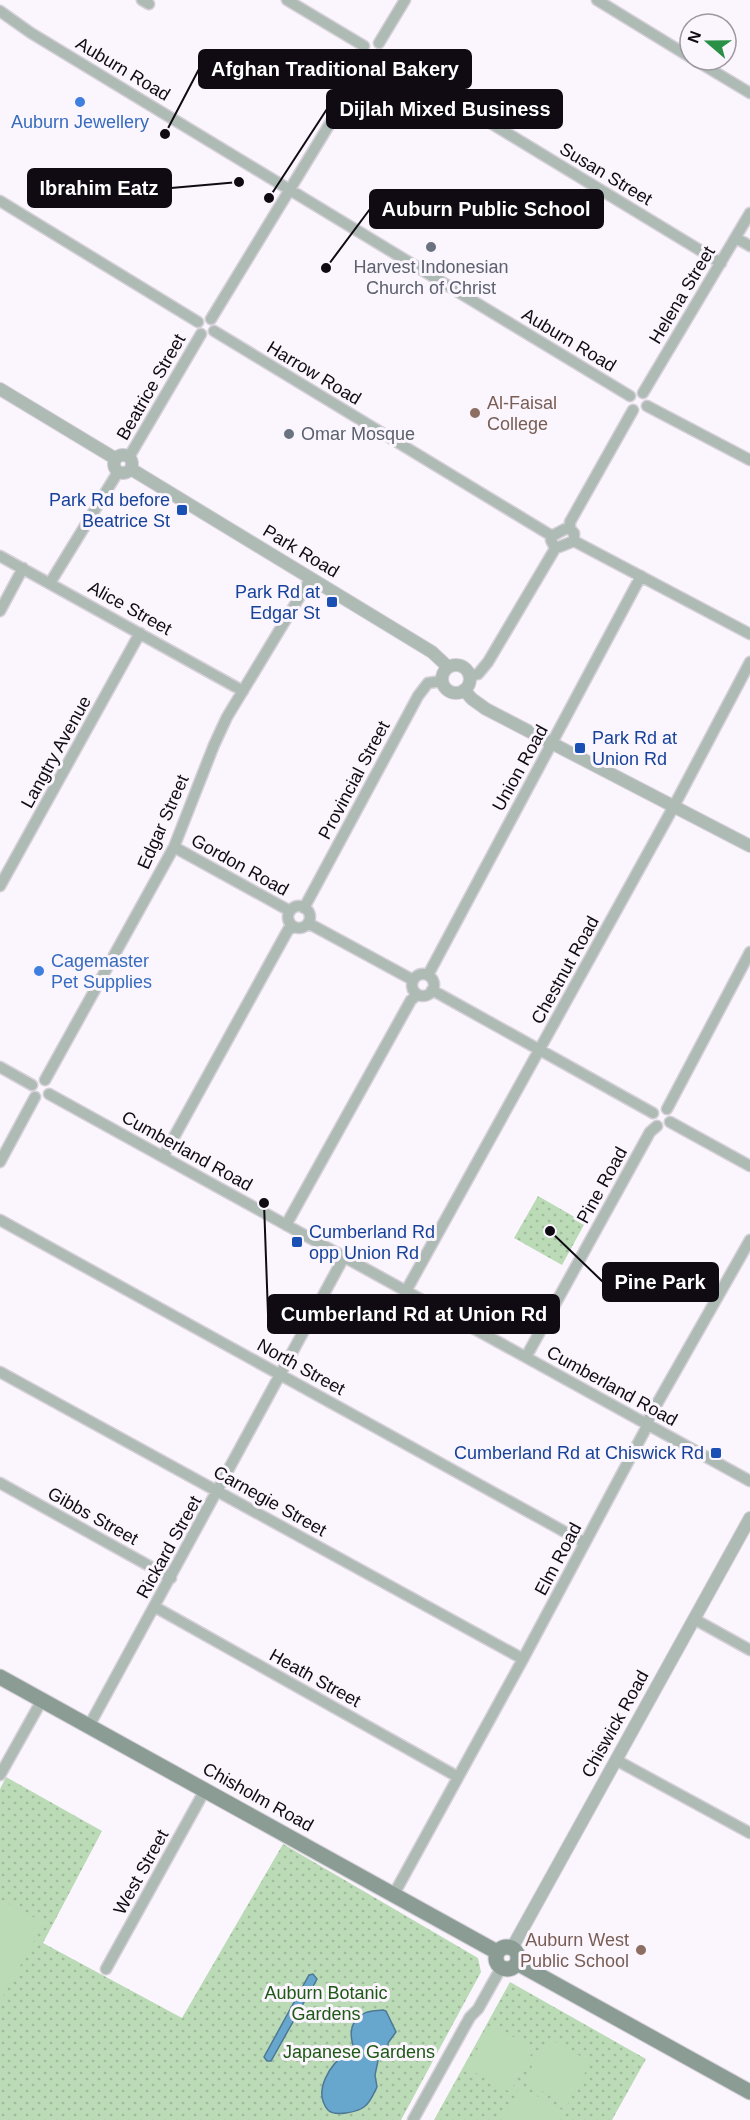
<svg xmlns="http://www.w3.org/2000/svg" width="750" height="2120" viewBox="0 0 750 2120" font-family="Helvetica,sans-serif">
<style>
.park{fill:url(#park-dots)}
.pitch{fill:#bbdab6}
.water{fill:#68a7cd;stroke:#4e7895;stroke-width:1.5}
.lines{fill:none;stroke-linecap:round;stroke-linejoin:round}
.minor-casing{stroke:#d5d0d8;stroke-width:13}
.tertiary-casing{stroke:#d5d0d8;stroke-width:14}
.secondary-casing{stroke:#d5d0d8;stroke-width:17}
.minor{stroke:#aebab4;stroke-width:10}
.tertiary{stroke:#aebab4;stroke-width:12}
.secondary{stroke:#8b9c94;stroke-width:15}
.shop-dot{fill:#3f7fe0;stroke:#fbf5fe;stroke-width:2}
.worship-dot{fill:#6b7280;stroke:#fbf5fe;stroke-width:2}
.education-dot{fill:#8d6e63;stroke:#fbf5fe;stroke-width:2}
.transit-dot{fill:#1a4fb4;stroke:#fbf5fe;stroke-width:2}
.labels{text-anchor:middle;stroke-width:6;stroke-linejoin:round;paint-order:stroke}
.street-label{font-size:18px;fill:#100b13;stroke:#fbf5fe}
.shop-label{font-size:18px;fill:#366cbe;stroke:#fbf5fe}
.worship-label{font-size:18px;fill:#5b616d;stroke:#fbf5fe}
.education-label{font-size:18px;fill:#785e54;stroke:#fbf5fe;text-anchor:start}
.transit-label{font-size:18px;fill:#164399;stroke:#fbf5fe;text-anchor:end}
.park-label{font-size:18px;fill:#1d5814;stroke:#fbf5fe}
.leader{fill:none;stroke:#100b13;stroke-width:2}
.callout-dot{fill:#100b13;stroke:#fbf5fe;stroke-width:2}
.callout{fill:#100b13;stroke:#100b13;stroke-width:2}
.callout-label{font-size:20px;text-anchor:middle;font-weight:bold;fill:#fff}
</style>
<defs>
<pattern id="park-dots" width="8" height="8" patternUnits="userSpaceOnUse" patternTransform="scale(1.5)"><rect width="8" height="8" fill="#bbdab6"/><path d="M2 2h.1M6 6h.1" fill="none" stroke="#a0ba9c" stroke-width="1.8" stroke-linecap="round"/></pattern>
</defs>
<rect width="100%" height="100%" fill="#fbf5fe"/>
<!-- park -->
<path class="park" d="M538,1196L585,1223L562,1265L514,1238Z
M6,1777L102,1831L43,1943L182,2018L283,1844L478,1958L481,1972L401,2120H0V1789Z
M510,1982L646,2059L612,2120H434Z"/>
<!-- pitch -->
<path class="pitch" d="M0,1899L44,1923L0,2002Z
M491,2024L534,2049L510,2092L467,2068Z
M548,2038L591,2062L567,2105L524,2081Z
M520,2087L564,2111L559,2120H502Z"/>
<!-- water -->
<path class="water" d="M309,1975L313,1974L317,1979L271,2061H267L264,2057Z
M383,2010L386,2011L396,2032L388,2043V2050L373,2053V2057L378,2061L375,2075L377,2087C374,2093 370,2103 364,2107C357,2112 335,2117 328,2110C312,2091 331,2063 347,2053L349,2057L356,2053C350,2040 347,2023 363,2014C369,2010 377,2011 383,2010Z"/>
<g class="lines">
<!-- minor casing -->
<g class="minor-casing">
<path id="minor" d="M142,0L149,4
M287,0L364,46
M597,0L690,57
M0,11L31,33L630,396
M379,43L405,0
M382,57L721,263
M695,60L750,93
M0,201L198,322
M736,238L750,246
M211,319L368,61
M214,331L552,536
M643,393L750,213
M647,406L750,460
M129,457L201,334
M565,529H570L574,533V541L559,547L554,546L551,540L552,536Z
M570,529V522L633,410
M574,541L750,634
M0,556L243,691
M50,583L118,472
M0,611L23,568
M469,676L478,674L488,662L556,547
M174,847L290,911
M0,886L140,633
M288 917a11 11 0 1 1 22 0a11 11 0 1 1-22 0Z
M304,908L418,696L428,683L442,681
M308,923L413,980
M412 985a11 11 0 1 1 22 0a11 11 0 1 1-22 0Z
M428,975L641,576
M432,990L653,1113
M0,1067L32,1085
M45,1080L174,847L214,745L227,717L311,578
M49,1094L750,1481
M667,1109L750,952
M670,1122L750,1166
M163,1157L288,930L294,927
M0,1162L35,1097
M0,1220L585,1543
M286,1225L411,1000L417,995
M406,1291L674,806L750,662
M526,1357L650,1132L657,1126
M0,1372L523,1659
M0,1483L171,1578
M155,1607L458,1777
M694,1619L750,1650
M89,1726L344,1257
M616,1760L750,1833
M0,1775L42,1700
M394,1894L523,1659L644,1432L650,1416L750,1240
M106,1969L205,1790
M413,2120L470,2017L478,2009L501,1968"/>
</g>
<!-- tertiary casing -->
<g class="tertiary-casing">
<path id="tertiary" d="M0,389L116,459
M114 464a9 9 0 1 1 18 0a9 9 0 1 1-18 0Z
M131,469L432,652L448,667
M442 679a14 14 0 1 1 28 0a14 14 0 1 1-28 0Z
M464,690L472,699L486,709L750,846
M512,1948L750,1518"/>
</g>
<!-- secondary casing -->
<g class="secondary-casing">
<path id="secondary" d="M0,1677L497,1952
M496 1958a11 11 0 1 1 22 0a11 11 0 1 1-22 0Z
M517,1963L750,2092"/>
</g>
<!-- minor -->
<use href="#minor" class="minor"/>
<!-- tertiary -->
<use href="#tertiary" class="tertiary"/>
<!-- secondary -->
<use href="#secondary" class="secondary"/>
</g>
<!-- markers -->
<g class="shop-dot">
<circle cx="80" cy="102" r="6"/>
<circle cx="39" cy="971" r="6"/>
</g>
<g class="worship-dot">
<circle cx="431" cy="247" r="6"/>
<circle cx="289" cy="434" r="6"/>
</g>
<g class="education-dot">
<circle cx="475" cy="413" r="6"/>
<circle cx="641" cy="1950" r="6"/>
</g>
<g class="transit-dot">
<rect x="176" y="504" width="12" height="12" rx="3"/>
<rect x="326" y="596" width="12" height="12" rx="3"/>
<rect x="574" y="742" width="12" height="12" rx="3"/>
<rect x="291" y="1236" width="12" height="12" rx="3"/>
<rect x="710" y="1447" width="12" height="12" rx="3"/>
</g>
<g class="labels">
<!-- street labels -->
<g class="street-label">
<text transform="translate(123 69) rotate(31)" y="6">Auburn Road</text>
<text transform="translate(606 174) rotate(31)" y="6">Susan Street</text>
<text transform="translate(682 295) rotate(-59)" y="6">Helena Street</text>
<text transform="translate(569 340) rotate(31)" y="6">Auburn Road</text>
<text transform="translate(314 373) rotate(31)" y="6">Harrow Road</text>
<text transform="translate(151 387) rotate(-60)" y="6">Beatrice Street</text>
<text transform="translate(301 551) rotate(31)" y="6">Park Road</text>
<text transform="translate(130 608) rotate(29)" y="6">Alice Street</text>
<text transform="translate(56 752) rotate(-61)" y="6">Langtry Avenue</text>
<text transform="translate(520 768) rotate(-61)" y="6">Union Road</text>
<text transform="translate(354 780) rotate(-62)" y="6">Provincial Street</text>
<text transform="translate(163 822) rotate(-66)" y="6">Edgar Street</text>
<text transform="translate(240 865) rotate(29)" y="6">Gordon Road</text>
<text transform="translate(565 970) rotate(-61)" y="6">Chestnut Road</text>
<text transform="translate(187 1151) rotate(29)" y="6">Cumberland Road</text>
<text transform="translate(602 1185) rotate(-61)" y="6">Pine Road</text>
<text transform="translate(301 1367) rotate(29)" y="6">North Street</text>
<text transform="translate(612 1386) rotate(29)" y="6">Cumberland Road</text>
<text transform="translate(270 1501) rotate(29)" y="6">Carnegie Street</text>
<text transform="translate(93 1516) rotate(29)" y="6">Gibbs Street</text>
<text transform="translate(169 1547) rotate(-61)" y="6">Rickard Street</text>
<text transform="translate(558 1559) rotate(-62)" y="6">Elm Road</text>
<text transform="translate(315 1678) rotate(29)" y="6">Heath Street</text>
<text transform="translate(615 1724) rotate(-61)" y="6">Chiswick Road</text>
<text transform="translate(258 1797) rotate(29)" y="6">Chisholm Road</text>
<text transform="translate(141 1872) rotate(-61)" y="6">West Street</text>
</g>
<!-- shop labels -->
<g class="shop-label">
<text x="80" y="128">Auburn Jewellery</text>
<text x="51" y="967" text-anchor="start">Cagemaster<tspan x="51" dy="21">Pet Supplies</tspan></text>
</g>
<!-- worship labels -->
<g class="worship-label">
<text x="431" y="273">Harvest Indonesian<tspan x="431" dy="21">Church of Christ</tspan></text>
<text x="301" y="440" text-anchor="start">Omar Mosque</text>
</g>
<!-- education labels -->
<g class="education-label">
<text x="487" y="409">Al-Faisal<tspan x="487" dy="21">College</tspan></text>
<text x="629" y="1946" text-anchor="end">Auburn West<tspan x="629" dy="21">Public School</tspan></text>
</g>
<!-- transit labels -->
<g class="transit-label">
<text x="170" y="506">Park Rd before<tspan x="170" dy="21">Beatrice St</tspan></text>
<text x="320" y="598">Park Rd at<tspan x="320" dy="21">Edgar St</tspan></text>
<text x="592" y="744" text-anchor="start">Park Rd at<tspan x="592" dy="21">Union Rd</tspan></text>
<text x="309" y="1238" text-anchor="start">Cumberland Rd<tspan x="309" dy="21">opp Union Rd</tspan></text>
<text x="704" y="1459">Cumberland Rd at Chiswick Rd</text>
</g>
<!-- park labels -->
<g class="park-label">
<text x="326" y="1999">Auburn Botanic<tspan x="326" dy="21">Gardens</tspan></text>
<text x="359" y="2058">Japanese Gardens</text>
</g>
</g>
<!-- callouts -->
<path class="leader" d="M165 134L199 69M269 198L327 109M239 182L171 188M326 268L370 209M550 1231L603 1282M264 1203L268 1314"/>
<g class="callout-dot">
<circle cx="165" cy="134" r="6"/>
<circle cx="269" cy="198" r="6"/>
<circle cx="239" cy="182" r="6"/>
<circle cx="326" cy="268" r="6"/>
<circle cx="550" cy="1231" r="6"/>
<circle cx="264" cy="1203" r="6"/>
</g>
<g class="callout">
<rect x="199" y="50" width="272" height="38" rx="6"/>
<rect x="327" y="90" width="235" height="38" rx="6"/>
<rect x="28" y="169" width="143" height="38" rx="6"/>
<rect x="370" y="190" width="233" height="38" rx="6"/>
<rect x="603" y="1263" width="115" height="38" rx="6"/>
<rect x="268" y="1295" width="291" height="38" rx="6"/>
</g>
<g class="callout-label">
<text x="335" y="76">Afghan Traditional Bakery</text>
<text x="445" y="116">Dijlah Mixed Business</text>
<text x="99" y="195">Ibrahim Eatz</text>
<text x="486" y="216">Auburn Public School</text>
<text x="660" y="1289">Pine Park</text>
<text x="414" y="1321">Cumberland Rd at Union Rd</text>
</g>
<!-- north arrow -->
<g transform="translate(708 42) rotate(290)"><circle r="28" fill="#fbf5fe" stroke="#9d97a0" stroke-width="1.5"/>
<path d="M0-4.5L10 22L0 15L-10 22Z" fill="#2a9046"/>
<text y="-9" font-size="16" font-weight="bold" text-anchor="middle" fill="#100b13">N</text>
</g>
</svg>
